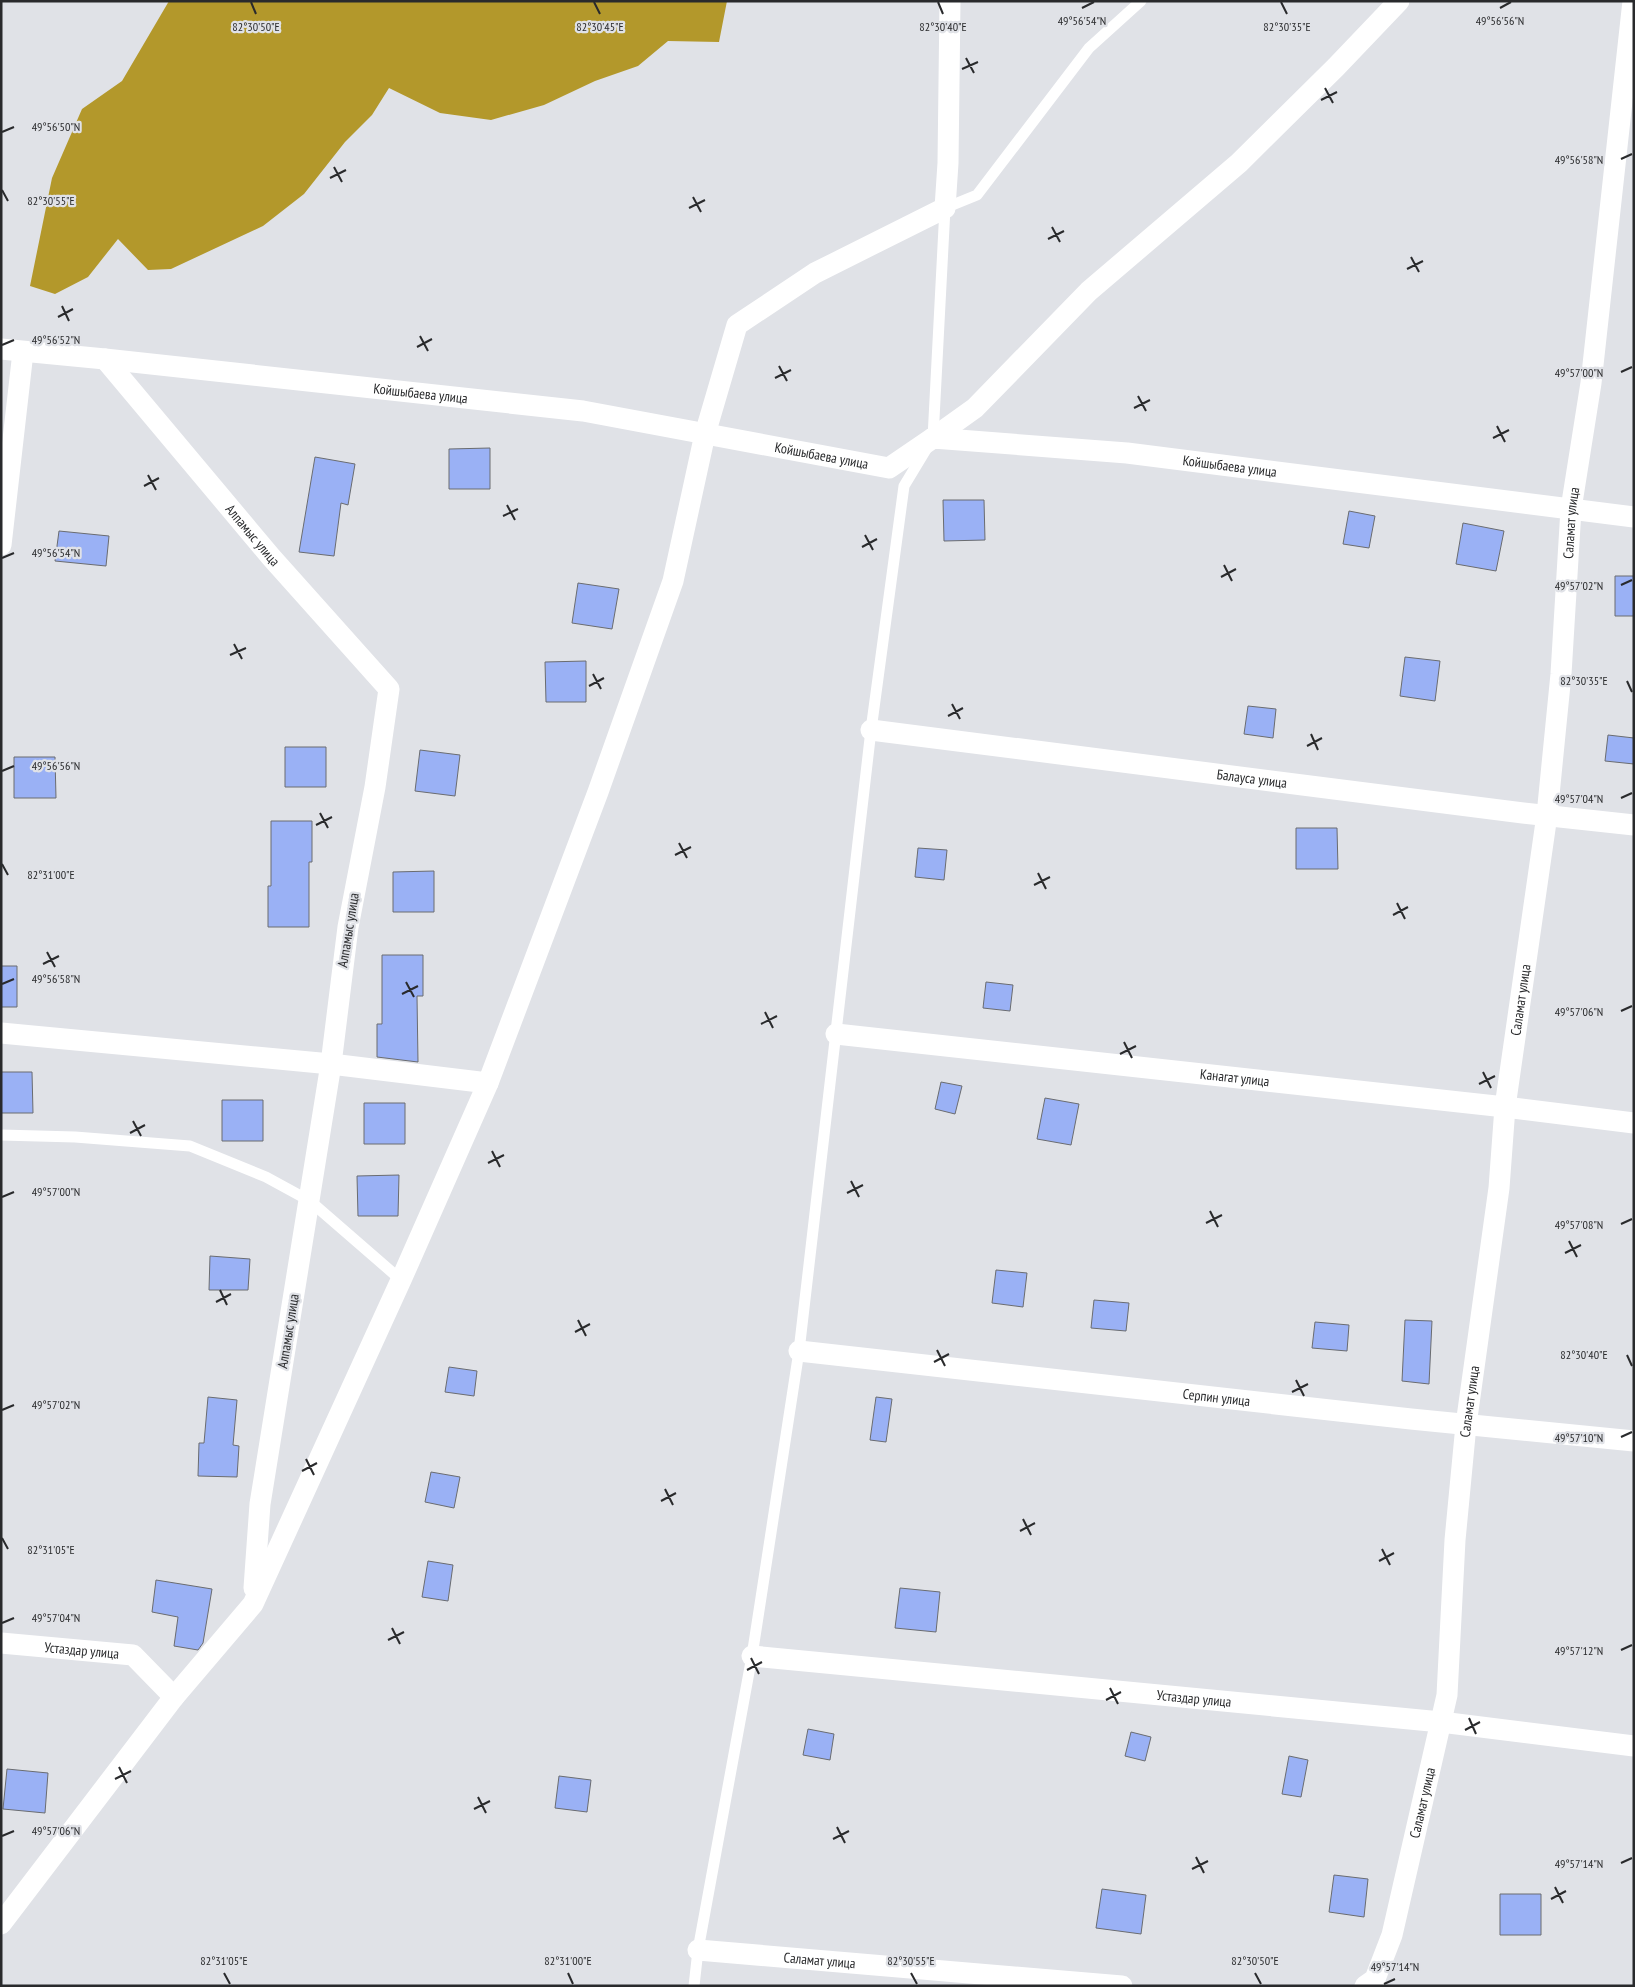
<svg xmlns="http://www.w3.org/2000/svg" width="1635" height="1987" viewBox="0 0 1635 1987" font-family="'PT Sans Narrow',sans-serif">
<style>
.water{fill:#b3982b}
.building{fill:#9ab1f5;stroke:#6a6c70}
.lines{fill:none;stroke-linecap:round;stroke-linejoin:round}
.lane{stroke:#fff;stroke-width:11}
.street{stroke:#fff;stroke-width:21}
.ticks{fill:none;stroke:#292a2c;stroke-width:2}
.labels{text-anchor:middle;stroke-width:4.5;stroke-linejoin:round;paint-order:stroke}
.street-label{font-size:14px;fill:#292a2c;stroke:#e0e2e7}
.ticks-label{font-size:12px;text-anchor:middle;fill:#292a2c;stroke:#e0e2e7;stroke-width:4.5;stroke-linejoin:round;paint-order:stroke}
</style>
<rect width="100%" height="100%" fill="#e0e2e7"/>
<!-- water -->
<path class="water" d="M169,1H727L719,42L668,41L638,66L595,81L544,105L491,120L440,113L389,88L372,115L345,142L304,194L263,226L171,269L148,270L118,239L88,277L55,294L30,286L52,178L82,109L122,81Z"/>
<!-- building -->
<path class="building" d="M490,448V489H449V449Z
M315,457L355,464L348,505L341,503L334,556L299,552Z
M943,500H984L985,540L944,541Z
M1349,511L1375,516L1369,548L1343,544Z
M1463,523L1504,531L1496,571L1456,564Z
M59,531L109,536L106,566L55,561Z
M1615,576H1634V616H1615Z
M578,583L619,589L612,629L572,623Z
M1405,657L1440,661L1435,701L1400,696Z
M586,661V702H546L545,662Z
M1248,706L1276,709L1273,738L1244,734Z
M1608,735L1634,738V764L1605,761Z
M285,747H326V787H285Z
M420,750L460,755L455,796L415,791Z
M14,757H55L56,798H14Z
M271,821H312V862H309V927H268V886H271Z
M1296,828H1337L1338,869H1296Z
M918,848L947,850L944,880L915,877Z
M434,871V912H393V872Z
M382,955H423V996H417L418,1062L377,1057V1024H382Z
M1,966H17V1007H1Z
M986,982L1013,985L1010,1011L983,1008Z
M1,1072H32L33,1113H1Z
M941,1082L962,1086L955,1114L935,1109Z
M1045,1098L1079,1104L1071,1145L1037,1139Z
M222,1100H263V1141H222Z
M364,1103H405V1144H364Z
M399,1175L398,1216H358L357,1176Z
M210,1256L250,1259L248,1290H209Z
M996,1270L1027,1273L1023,1307L992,1303Z
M1094,1300L1129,1303L1126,1331L1091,1328Z
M1405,1320L1432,1321L1429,1384L1402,1381Z
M1315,1322L1349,1325L1347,1351L1312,1348Z
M449,1367L477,1371L474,1396L445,1392Z
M208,1397L237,1400L233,1445L239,1446L237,1477L198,1476L199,1443H204Z
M876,1397L892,1399L886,1442L870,1440Z
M431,1472L460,1477L454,1508L425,1502Z
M428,1561L453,1565L448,1601L422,1597Z
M156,1580L212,1589L203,1643L198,1650L174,1646L178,1617L152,1612Z
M900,1588L940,1592L936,1632L895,1628Z
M808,1729L834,1734L830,1760L803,1755Z
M1131,1732L1151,1737L1145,1761L1125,1756Z
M1289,1756L1308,1760L1301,1797L1282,1794Z
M7,1769L48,1773L45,1813L3,1809Z
M559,1776L591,1780L587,1812L555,1808Z
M1334,1875L1368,1879L1364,1917L1329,1912Z
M1102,1889L1146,1895L1141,1934L1096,1928Z
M1500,1894H1541V1935H1500Z"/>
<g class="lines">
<!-- lane -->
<path class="lane" d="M1,1135L75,1137L190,1146L266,1177L310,1201L401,1280
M694,1986L698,1950L752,1656L799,1351L871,730L904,486L933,438L945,208L977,195L1089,48L1141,1"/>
<!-- street -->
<g class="street">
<path id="s1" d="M1,349L105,359L583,411L889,468L933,438L1127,453L1634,517"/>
<path id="s2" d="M105,359L271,557L389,689L375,787L348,927L331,1064L260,1504L254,1588"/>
<path d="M933,438L975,408L1089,291L1239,163L1336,67L1399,1"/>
<path d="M1,545L23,352"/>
<path id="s3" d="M871,730L1523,813L1634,825"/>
<path d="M1,1033L331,1064L488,1083"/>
<path id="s4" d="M836,1034L1505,1107L1634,1123"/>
<path id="s5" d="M799,1351L1411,1419L1634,1441"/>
<path id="s6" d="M1,1643L133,1655L174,1697"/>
<path id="s7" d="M752,1656L1441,1722L1634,1746"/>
<path d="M1,1924L174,1697L253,1604L401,1280L488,1083L598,792L673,581L705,434L737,325L815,273L945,208L948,163L950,1"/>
<path id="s8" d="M698,1950L1122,1986"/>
<path id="s9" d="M1365,1986L1375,1979L1392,1935L1447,1695L1455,1540L1466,1425L1499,1188L1505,1107L1547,815L1561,674L1571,509L1591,383L1633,1"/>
</g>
</g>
<!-- ticks -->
<path class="ticks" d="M251,2L256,14M594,2L600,14M938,2L943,14M1281,2L1287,14M1082,8L1094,2M1500,8L1511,2M966,58L974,73M962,69L978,62M1325,88L1333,103M1321,100L1337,92M2,132L14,127M1621,159L1632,154M334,167L342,182M330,178L346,170M2,190L8,201M693,197L701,212M689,208L705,200M1052,227L1060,242M1048,239L1064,231M1411,257L1419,272M1407,269L1423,261M62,306L69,321M58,317L73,309M420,336L428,351M2,345L14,340M417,347L432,339M779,366L787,381M1621,372L1632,367M775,378L791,370M1138,396L1146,411M1134,408L1150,400M1497,426L1505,442M1493,438L1509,430M148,475L156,490M144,486L159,478M507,505L515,520M503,516L518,509M865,535L873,550M862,547L877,539M2,558L14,553M1224,565L1232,581M1221,577L1236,569M1621,585L1632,580M234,644L242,659M230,655L246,648M593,674L601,689M1627,681L1632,692M589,686L604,678M952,704L960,719M948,716L963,708M1311,734L1318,750M1307,746L1322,738M2,771L14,766M1621,798L1632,793M320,813L328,828M316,825L332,817M679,843L687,858M675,855L691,847M2,864L8,875M1038,873L1046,889M1034,885L1050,877M1397,903L1405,919M1393,915L1408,907M47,952L55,967M43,964L59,956M406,982L414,997M2,984L14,979M402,994L418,986M1621,1011L1632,1006M765,1012L773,1028M761,1024L777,1016M1124,1042L1132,1058M1120,1054L1136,1046M1483,1072L1491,1088M1479,1084L1495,1076M133,1121L141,1136M130,1133L145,1125M492,1151L500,1167M488,1163L504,1155M851,1181L859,1197M847,1193L863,1185M2,1197L14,1192M1210,1211L1218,1227M1206,1223L1222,1215M1621,1224L1632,1219M1569,1241L1577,1257M1565,1253L1581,1245M220,1290L227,1305M216,1302L231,1294M578,1320L586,1336M575,1332L590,1324M937,1350L945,1366M1627,1355L1632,1366M934,1362L949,1354M1296,1380L1304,1396M1292,1392L1308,1384M2,1410L14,1405M1621,1437L1632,1432M306,1459L314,1475M302,1471L317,1463M665,1489L673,1505M661,1501L676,1493M1023,1519L1031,1535M1020,1531L1035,1523M2,1538L8,1549M1382,1549L1390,1565M1379,1561L1394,1553M2,1623L14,1618M392,1628L400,1644M388,1640L404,1632M1621,1650L1632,1645M751,1658L759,1674M747,1670L762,1662M1110,1688L1118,1704M1106,1700L1121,1692M1469,1718L1476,1734M1465,1730L1480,1722M119,1767L127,1783M115,1779L131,1771M478,1797L486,1813M474,1809L490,1801M837,1827L845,1843M2,1836L14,1831M833,1839L849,1831M1196,1857L1204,1873M1621,1863L1632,1858M1192,1869L1208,1861M1555,1887L1563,1903M1551,1899L1566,1891M224,1973L230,1984M568,1973L573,1984M911,1973L917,1984M1255,1973L1261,1984M1384,1984L1395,1979"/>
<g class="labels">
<!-- street labels -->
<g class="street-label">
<text dy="5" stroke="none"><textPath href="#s1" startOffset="422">Койшыбаева улица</textPath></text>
<text dy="5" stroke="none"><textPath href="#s1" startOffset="828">Койшыбаева улица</textPath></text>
<text dy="5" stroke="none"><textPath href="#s1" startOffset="1248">Койшыбаева улица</textPath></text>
<text dy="5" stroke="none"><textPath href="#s9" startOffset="1485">Саламат улица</textPath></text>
<text dy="5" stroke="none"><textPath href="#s2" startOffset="230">Алпамыс улица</textPath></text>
<text dy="5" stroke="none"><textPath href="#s3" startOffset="384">Балауса улица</textPath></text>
<text transform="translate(348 930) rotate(-81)" y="5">Алпамыс улица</text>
<text dy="5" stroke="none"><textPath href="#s9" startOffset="1005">Саламат улица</textPath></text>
<text dy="5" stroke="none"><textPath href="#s4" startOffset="401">Канагат улица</textPath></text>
<text transform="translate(288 1331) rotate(-81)" y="5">Алпамыс улица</text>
<text dy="5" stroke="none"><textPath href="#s5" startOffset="420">Серпин улица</textPath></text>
<text dy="5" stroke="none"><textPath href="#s9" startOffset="600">Саламат улица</textPath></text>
<text dy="5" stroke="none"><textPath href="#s6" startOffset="81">Устаздар улица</textPath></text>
<text dy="5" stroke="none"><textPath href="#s7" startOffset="444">Устаздар улица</textPath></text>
<text dy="5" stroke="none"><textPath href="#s9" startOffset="195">Саламат улица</textPath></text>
<text dy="5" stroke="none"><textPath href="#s8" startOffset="122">Саламат улица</textPath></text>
</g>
</g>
<g class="ticks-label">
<text x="1082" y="25">49°56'54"N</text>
<text x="1500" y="25">49°56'56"N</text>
<text x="256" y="31">82°30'50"E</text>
<text x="600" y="31">82°30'45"E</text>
<text x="943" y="31">82°30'40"E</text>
<text x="1287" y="31">82°30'35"E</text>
<text x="56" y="131">49°56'50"N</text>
<text x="1579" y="164">49°56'58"N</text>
<text x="51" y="205">82°30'55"E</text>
<text x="56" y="344">49°56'52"N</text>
<text x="1579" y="377">49°57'00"N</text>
<text x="56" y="557">49°56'54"N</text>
<text x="1579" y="590">49°57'02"N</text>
<text x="1584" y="685">82°30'35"E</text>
<text x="56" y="770">49°56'56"N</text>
<text x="1579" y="803">49°57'04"N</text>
<text x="51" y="879">82°31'00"E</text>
<text x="56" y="983">49°56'58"N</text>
<text x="1579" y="1016">49°57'06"N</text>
<text x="56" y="1196">49°57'00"N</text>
<text x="1579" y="1229">49°57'08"N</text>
<text x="1584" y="1359">82°30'40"E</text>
<text x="56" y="1409">49°57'02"N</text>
<text x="1579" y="1442">49°57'10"N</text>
<text x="51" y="1554">82°31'05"E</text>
<text x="56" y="1622">49°57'04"N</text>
<text x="1579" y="1655">49°57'12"N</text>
<text x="56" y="1835">49°57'06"N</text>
<text x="1579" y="1868">49°57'14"N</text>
<text x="224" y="1965">82°31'05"E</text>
<text x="568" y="1965">82°31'00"E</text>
<text x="911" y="1965">82°30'55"E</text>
<text x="1255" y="1965">82°30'50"E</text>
<text x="1395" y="1971">49°57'14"N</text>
</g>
<!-- border -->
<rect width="1635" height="1987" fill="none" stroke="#292a2c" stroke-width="5"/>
</svg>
